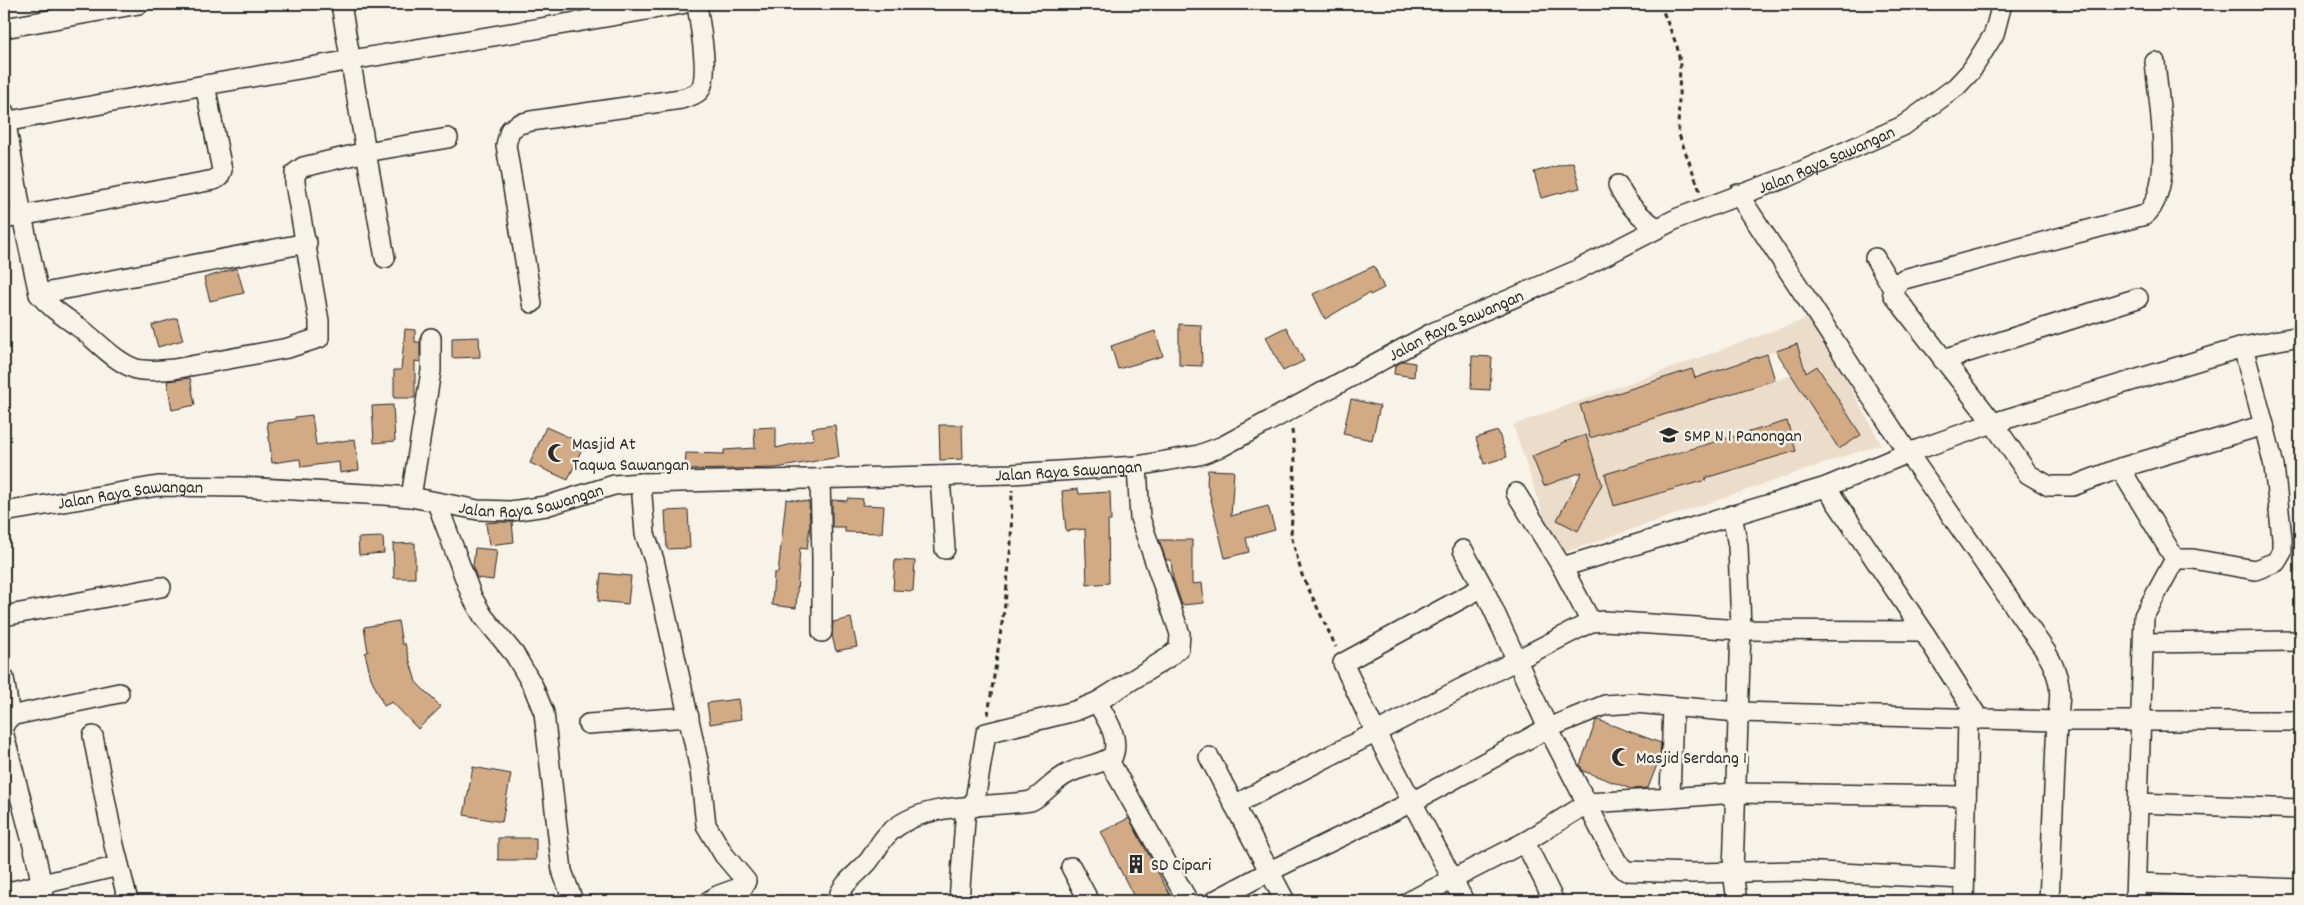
<svg xmlns="http://www.w3.org/2000/svg" width="2304" height="905" viewBox="0 0 2304 905" font-family="Dekko,sans-serif">
<style>
.built{fill:#ecddca;fill-rule:evenodd}
.building{fill:#d2aa83;stroke:#2b2b2b}
.lines{fill:none;stroke-linecap:round;stroke-linejoin:round}
.minor-casing{stroke:#2b2b2b;stroke-width:22}
.path{stroke:#2b2b2b;stroke-width:3;stroke-dasharray:5 4;stroke-linecap:butt}
.minor{stroke:#f7f3e8;stroke-width:19}
.labels{text-anchor:middle;stroke-width:5;stroke-linejoin:round;paint-order:stroke}
.street-label{font-size:18px;fill:#2b2b2b;stroke:#f7f3e8}
.poi-label{font-size:18px;fill:#2b2b2b;stroke:#f7f3e8;text-anchor:start}
</style>
<rect width="100%" height="100%" fill="#f7f3e8"/>
<filter id="ink" filterUnits="userSpaceOnUse"><feTurbulence type="fractalNoise" baseFrequency=".02" numOctaves="2"/><feDisplacementMap in="SourceGraphic" scale="10" xChannelSelector="R" yChannelSelector="G"/><feConvolveMatrix kernelMatrix="1 2 1 2 8 2 1 2 1" color-interpolation-filters="sRGB"/></filter>
<g filter="url(#ink)">
<!-- built -->
<path class="built" d="M1814,316L1820,330L1881,444L1557,555L1513,425ZM1797,344L1805,371L1706,403L1697,377ZM1795,380L1861,435L1860,436L1838,449ZM1702,402L1591,438L1580,406V405ZM1787,421L1796,451L1714,475L1704,446ZM1586,435L1600,480L1575,488L1561,443ZM1553,448L1564,478L1544,486L1533,456ZM1697,448L1706,481L1614,506L1605,474Z"/>
<!-- building -->
<path class="building" d="M1573,162L1580,188L1541,198L1534,172Z
M1374,266L1384,288L1370,295L1369,293L1325,319L1313,294Z
M237,268L244,293L210,301L204,278Z
M177,318L183,340L158,347L152,325Z
M1179,324L1201,325L1202,366L1179,365Z
M1286,327L1304,361L1283,371L1266,337Z
M405,329L415,330V342H420V362L415,361V398H394V370H401Z
M1155,331L1163,356L1118,369L1111,346Z
M479,337L480,357L452,358V338Z
M1797,344L1806,373L1817,366L1861,435L1839,449L1776,351Z
M1767,354L1775,380L1590,438L1580,405L1692,369L1695,378Z
M1472,356L1492,357L1490,390L1471,389Z
M1403,361L1415,363L1414,377L1394,374L1395,366Z
M190,378L195,405L172,410L167,381Z
M1351,399L1380,406L1372,440L1343,434Z
M393,405L395,441L374,443L372,406Z
M312,415L316,445L355,439L359,470L340,473L339,462L301,467L300,459L272,463L267,422L295,419V417Z
M1787,421L1796,451L1705,478L1706,480L1614,506L1605,474Z
M835,425L839,457L776,468L685,470L686,453L724,454V450L755,448L754,428L776,427V448L814,439L812,428Z
M939,425H962L963,459L940,460Z
M546,427L584,444L568,480L530,463Z
M1498,431L1507,457L1484,464L1476,438Z
M1586,435L1602,484L1578,531L1557,520L1582,472L1544,486L1532,456L1561,445V443Z
M1208,470L1234,471L1231,516L1268,506L1275,530L1246,538L1249,552L1225,558L1207,483Z
M1078,489L1079,494L1110,492L1111,521H1108L1109,583L1087,585L1085,529L1066,531L1062,491Z
M848,498L863,499L862,505L884,506L882,533L845,532V527H832V500L847,501Z
M786,499L809,502L810,525L807,549L800,548L796,608L772,605L774,573H778Z
M688,510L690,548L667,549L665,511Z
M497,522H512L514,542L489,545L486,523Z
M383,537L384,553L359,555L358,538Z
M1159,540H1192V584L1202,583L1204,603L1182,605L1173,578L1171,560H1166Z
M415,543V578H394L393,544Z
M475,548L497,550L493,580L477,578L473,567Z
M895,560L915,561L913,591L893,590Z
M601,573L631,576L628,604L598,601Z
M851,618L857,647L836,651L832,636L833,622Z
M398,621L402,644H405L416,682L441,707L418,729L392,702L384,706L371,678L365,653L368,652L364,627Z
M738,699L741,719L710,724L707,703Z
M1598,720L1661,743L1660,757L1648,788L1631,789L1583,771L1580,765L1596,721Z
M473,767L511,774L502,822L464,815Z
M1129,818L1170,895L1158,901H1136L1101,832Z
M498,838H536V860H498Z"/>
<g class="lines">
<!-- minor casing -->
<g class="minor-casing">
<g id="minor">
<path d="M4,28L139,4"/>
<path d="M2155,62C2158,100 2176,188 2145,215L1904,279L1892,287L1893,294L1993,423L2028,474L2049,486H2073L2120,468L2264,425L2243,347"/>
<path d="M4,112L22,216L39,294L307,243"/>
<path d="M4,122L205,85L682,4"/>
<path d="M1618,185C1626,203 1640,217 1657,228"/>
<path d="M1738,194L1908,453L2046,652C2061,677 2062,692 2057,721L2049,901"/>
<path d="M4,219L214,180L219,177L222,170L205,85"/>
<path d="M385,258L366,152L448,138"/>
<path d="M1875,258L1892,287"/>
<path d="M39,294C51,309 65,317 80,328C97,341 115,362 136,369C148,372 162,370 174,369L288,348L319,338V321L295,183V173L303,167L366,152L341,4"/>
<path d="M532,303L506,145L510,130L519,124L531,121L681,99C688,97 694,96 699,91C711,77 699,22 697,4"/>
<path d="M1943,360L2138,298"/>
<path d="M2120,468L2175,559H2193L2255,570L2276,562L2282,552V538L2274,466L2264,425"/>
<path d="M940,476L945,549"/>
<path d="M820,480L822,557V632"/>
<path d="M641,483L645,534L654,560L700,770L706,825L724,855L746,881L744,886L719,895L709,901"/>
<path d="M1826,487L1923,631L1979,719"/>
<path d="M1516,493L1562,567L1591,622"/>
<path d="M411,497L431,371V338"/>
<path d="M437,503L472,597L483,616L515,655L533,686L544,713L562,871L573,901"/>
<path id="s1" d="M4,512L158,486L241,487L384,495L411,497L478,510L511,511L546,506L614,485L641,483L1012,474L1137,466L1199,455L1223,446L1432,333L1575,271L1678,218L1788,177L1903,126L1956,87L1971,71L1994,34L2002,4"/>
<path d="M1732,515L1738,546L1741,630L1733,872L1737,901"/>
<path d="M1463,550L1483,587L1548,728L1617,862L1626,871L1693,873L1798,871L1964,879"/>
<path d="M1562,567L1826,487L1908,453L1993,423L2243,347L2300,336"/>
<path d="M4,616L161,587"/>
<path d="M2144,643L2300,641"/>
<path d="M4,678L10,716L4,725"/>
<path d="M10,716L119,693"/>
<path d="M588,724L689,717"/>
<path d="M4,735L36,857L45,901"/>
<path d="M93,736L114,845L128,901"/>
<path d="M1209,757L1285,901"/>
<path d="M1108,759L1188,901"/>
<path d="M1670,798L1734,793L1966,796"/>
<path d="M2138,803L2300,809"/>
<path d="M1234,805L1591,622L1605,621L1741,630L1923,631"/>
<path d="M974,807L986,733L1075,711L1097,702"/>
<path d="M1525,842L1554,901"/>
<path d="M1071,867L1089,901"/>
<path d="M2136,883L2300,889"/>
<path d="M4,893L119,866"/>
<path d="M837,901C842,883 855,876 867,863C875,854 879,843 887,835C923,799 985,809 1031,801C1045,794 1052,781 1069,773C1083,766 1100,765 1113,756C1120,737 1106,718 1097,702L1169,657L1179,648L1180,634L1140,518L1137,466"/>
<path d="M959,901L966,807"/>
<path d="M1214,901L1270,871L1412,802L1548,728L1605,705L1635,703L1738,712L2057,721H2300"/>
<path d="M1410,901L1525,842L1588,803L1670,798L1673,706"/>
<path d="M1464,901L1376,733L1343,663L1483,587"/>
<path d="M1964,901L1968,718"/>
<path d="M2135,901L2144,616L2175,559"/>
</g>
</g>
<!-- path -->
<path class="path" d="M1660,4L1677,46L1680,62L1678,132L1700,191
M1292,430L1295,461L1291,535L1302,575L1336,647
M988,715L1005,604L1011,544L1012,490"/>
<!-- minor -->
<use href="#minor" class="minor"/>
</g>
</g>
<!-- icons -->
<defs>
<g id="school-bare" transform="scale(1.5)"><path d="M0-5L7-2L0 1L-7-2ZM-4 1L0 2.5L4 1V4Q0 6-4 4Z" fill="#2b2b2b" stroke="#f7f3e8" stroke-width="2.5" paint-order="stroke"/></g>
<g id="mosque-bare" transform="scale(1.5)"><path d="M3.5-4.9A6 6 0 1 0 3.5 4.9A5 5 0 1 1 3.5-4.9Z" fill="#2b2b2b" stroke="#f7f3e8" stroke-width="2.5" paint-order="stroke"/></g>
<g id="building-bare" transform="scale(1.5)"><path d="M-4-6H4V6H1V3H-1V6H-4ZM-2.5-4.3h1.7v1.8h-1.7ZM.8-4.3h1.7v1.8H.8ZM-2.5-1h1.7V.8h-1.7ZM.8-1h1.7V.8H.8Z" fill="#2b2b2b" stroke="#f7f3e8" stroke-width="2.5" paint-order="stroke"/></g>
</defs>
<g fill-rule="evenodd">
<use href="#school-bare" x="1669" y="435"/>
<use href="#mosque-bare" x="557" y="453"/>
<use href="#mosque-bare" x="1621" y="757"/>
<use href="#building-bare" x="1136" y="864"/>
</g>
<g class="labels">
<!-- street labels -->
<g class="street-label">
<text dy="6" stroke="none"><textPath href="#s1" startOffset="1898">Jalan Raya Sawangan</textPath></text>
<text dy="6" stroke="none"><textPath href="#s1" startOffset="1492">Jalan Raya Sawangan</textPath></text>
<text dy="6" stroke="none"><textPath href="#s1" startOffset="1072">Jalan Raya Sawangan</textPath></text>
<text dy="6" stroke="none"><textPath href="#s1" startOffset="128">Jalan Raya Sawangan</textPath></text>
<text dy="6" stroke="none"><textPath href="#s1" startOffset="532">Jalan Raya Sawangan</textPath></text>
</g>
<!-- poi labels -->
<g class="poi-label">
<text x="1684" y="441">SMP N 1 Panongan</text>
<text x="572" y="449">Masjid At<tspan x="572" dy="21">Taqwa Sawangan</tspan></text>
<text x="1636" y="763">Masjid Serdang 1</text>
<text x="1151" y="870">SD Cipari</text>
</g>
</g>
<!-- margin -->
<rect width="2304" height="905" fill="none" stroke="#f7f3e8" stroke-width="20"/>
<rect x="10" y="10" width="2284" height="885" fill="none" stroke="#2b2b2b" stroke-width="2" filter="url(#ink)"/>
</svg>
